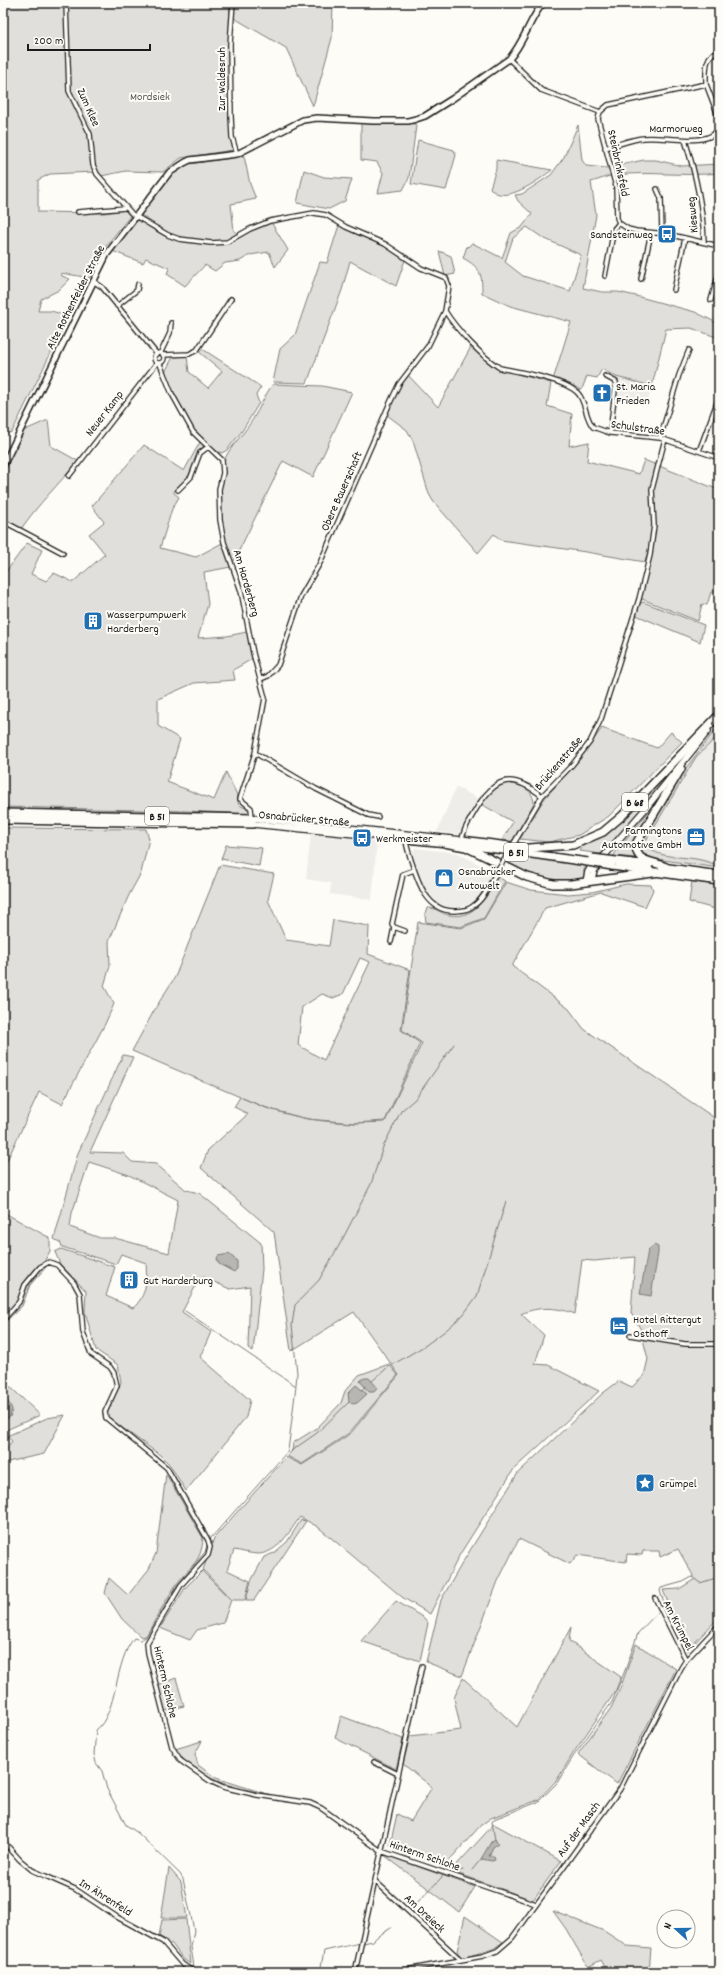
<svg xmlns="http://www.w3.org/2000/svg" width="722" height="1975" viewBox="0 0 722 1975" font-family="Dekko,sans-serif">
<style>
.built{fill:#eeede9}
.green{fill:#e0dfdb;stroke:#7e7e7c;fill-rule:evenodd}
.water{fill:#b7b6b2;stroke:#797876}
.lines{fill:none;stroke-linecap:round;stroke-linejoin:round}
.stream{stroke:#797876;stroke-width:1}
.street-casing{stroke:#1c1c1c;stroke-width:6}
.secondary-casing{stroke:#1c1c1c;stroke-width:8}
.primary-casing{stroke:#1c1c1c;stroke-width:8}
.highway-casing{stroke:#1c1c1c;stroke-width:10}
.street{stroke:#fdfcf7;stroke-width:3.5}
.secondary{stroke:#fdfcf7;stroke-width:5}
.primary{stroke:#fdfcf7;stroke-width:5.5}
.highway{stroke:#fdfcf7;stroke-width:7}
.street-bridge-casing{stroke:#1c1c1c;stroke-width:6;stroke-linecap:butt}
.highway-bridge-casing{stroke:#1c1c1c;stroke-width:10;stroke-linecap:butt}
.street-bridge{stroke:#fdfcf7;stroke-width:3.5}
.highway-bridge{stroke:#fdfcf7;stroke-width:7}
.labels{text-anchor:middle;stroke-width:4;stroke-linejoin:round;paint-order:stroke}
.shield{fill:#fdfcf7;stroke:#605f5e;stroke-width:1}
.shield-label{font-size:11px;font-weight:bold;fill:#1c1c1c}
.street-label{font-size:12px;fill:#1c1c1c;stroke:#fdfcf7}
.park-label{font-size:12px;fill:#575655;stroke:#fdfcf7}
.poi-label{font-size:12px;fill:#1c1c1c;stroke:#fdfcf7;text-anchor:start}
</style>
<rect width="100%" height="100%" fill="#fdfcf7"/>
<filter id="ink" filterUnits="userSpaceOnUse"><feTurbulence type="fractalNoise" baseFrequency=".025" numOctaves="2"/><feDisplacementMap in="SourceGraphic" scale="8" xChannelSelector="R" yChannelSelector="G"/><feConvolveMatrix kernelMatrix="1 2 1 2 8 2 1 2 1" color-interpolation-filters="sRGB"/></filter>
<g filter="url(#ink)">
<!-- built -->
<path class="built" d="M616,377L652,386L647,404L615,400Z
M718,735L719,865L709,863L701,860L658,855L644,844L696,757Z
M456,787L479,799L460,833L457,834L437,832Z
M311,834L377,841L372,900L330,894L331,883L306,879Z
M415,848L458,853L493,872L481,894L472,903L461,907L451,908L439,904L429,896L422,884L412,852Z"/>
<!-- green -->
<path class="green" d="M3,3H230L228,55L230,125L233,150L181,158L163,172L126,171L101,176L95,166L92,167L94,172L50,174L38,180V212L104,213L125,210L130,216L106,246L90,278L61,273L62,276L70,279L59,290L41,299L38,311H51L69,316L12,432L3,434Z
M235,3H333L332,38L313,106L286,48L234,18Z
M361,123H410L415,124L416,126L409,178L403,190L378,193L383,173L377,162L361,160Z
M578,125L582,160L586,166L606,168L644,160H656L682,166L719,164V173C685,177 650,171 615,175C607,176 599,180 591,182L596,215L583,288L602,292H618L636,296L695,312L719,324L716,337L691,328L666,329L652,386L616,377L602,369L597,378L587,376L582,389L580,390L574,386L553,380L571,322L510,306L482,293C482,274 481,268 463,258L467,246L468,247L472,243L502,258L511,233L522,227L532,214L518,201L515,195L522,194L551,175L564,157ZM527,227L543,238L581,255L570,291L523,276L505,262L513,238Z
M418,140L454,150L456,155L446,190L411,184Z
M244,156L250,184L256,199L231,204L234,231L239,235L271,222L288,250L275,267L269,252L250,255L240,261L225,263L215,271L205,265L185,286L167,274L169,268L146,258L143,263L112,251L134,222L139,220C167,239 172,242 205,243L168,235L140,214L167,179L176,171L189,164Z
M496,160L552,170C540,179 504,207 490,188L496,169Z
M304,170L324,177L352,179L345,201L329,209L297,203Z
M339,225L386,246L405,260L396,286L350,261L342,290L307,383L273,382L280,349L295,335L320,262L327,263Z
M439,251L451,256L455,274L445,276Z
M472,345L495,368L551,383L547,406L572,414L569,446L589,442L587,461L639,474L644,460L719,490V592H711L707,605L702,604L698,621L642,599L641,596L653,547L649,546L645,562L586,552L501,540L494,534L478,553L433,501L429,494L413,441L407,430L387,415L398,388L408,375L438,407Z
M201,348L261,387L256,395L259,403L242,431L227,450L222,453L216,451L194,431L174,393L165,372L173,357L187,356L189,372L208,388L222,371L198,351Z
M273,384L322,386L352,392L313,477L283,461L231,567L204,572L208,604L198,638L227,636L247,632L252,659L233,670L235,680L194,683L158,699V726L180,739L167,782L214,800L226,772L238,797V803L241,806L250,810V812L248,814L187,811L3,807V576L27,543L42,550L31,574L46,581L54,573L73,582L105,554L89,534L104,522L92,506L144,445L184,471L200,442L204,445L198,454L188,477L174,490V493L179,497L172,509L160,548L196,557L224,542C219,513 213,477 229,451C237,440 246,431 253,419C260,408 265,394 273,384Z
M48,420L51,446L78,461C59,484 38,504 21,529L3,519V473L23,431Z
M643,602L704,625L700,642L636,615L639,604Z
M719,725V735L696,757L644,844C659,860 680,855 701,860C707,861 712,864 719,865V868L649,858L641,854L640,847L643,838L683,772Z
M602,728L657,748L671,732L682,742L609,816L579,835L549,842L520,839L544,799L580,759Z
M671,768L674,769L612,844L601,854L580,851L584,845L604,834Z
M503,783C517,784 533,787 534,803L512,841L502,840L513,822L481,804L490,792Z
M665,791L636,839L637,858L613,856Z
M3,828L146,829L149,839L141,873L129,895L109,941L110,966L104,986L114,1004L105,1024L62,1104L39,1092L3,1169Z
M226,845L262,848L259,866L221,859Z
M512,854L587,865L584,870L583,880C554,883 532,875 506,863Z
M220,865L274,874L268,900L286,940L329,946L333,920L369,926L368,954L410,970L401,1030L420,1043L385,1121L355,1123L307,1119L266,1108L132,1051L156,1007L175,977ZM360,958L370,962L324,1060L298,1045L302,1007L322,994L333,998L343,994Z
M498,877L505,881L484,918L460,927L426,922L425,915L428,908C435,907 442,914 449,915C475,920 487,896 498,877Z
M692,881L719,886V910L689,902Z
M506,882L531,890L568,894L592,892L626,884L651,885L653,890L645,907L601,892L545,908L512,966L569,1009L584,1029L719,1121V1617L687,1651L663,1590L679,1589L695,1579L678,1549L660,1557L659,1551H643L642,1555L627,1554L626,1562L577,1555L570,1564L519,1539L498,1581L462,1676L426,1662L441,1600L464,1560L518,1473L603,1393L619,1381L632,1387L644,1376L648,1359L640,1328L631,1313L635,1257L594,1261L582,1260L575,1314C557,1307 539,1306 521,1314L544,1335L535,1364L548,1365L599,1391L514,1469L460,1554L430,1614L402,1597L318,1527L300,1517C289,1532 279,1552 259,1554C251,1554 241,1551 234,1550L227,1570L250,1581L245,1600H232L203,1570L214,1538L286,1457L302,1465L350,1434L399,1375L354,1312L291,1351L274,1232L201,1168L208,1150L248,1114L234,1107L240,1097C291,1120 330,1125 385,1122L422,1043L402,1030L418,922L461,928L484,919Z
M123,1055L133,1057L90,1152L123,1153L132,1162L156,1164L186,1190L199,1193L261,1243L262,1269L253,1352L248,1349L250,1286L230,1289L201,1276L182,1312L211,1332L200,1357L250,1400L246,1417L186,1491L170,1465L160,1455L106,1416L121,1382L118,1365L96,1350L85,1312L86,1291L60,1264L55,1252L61,1249L115,1267L106,1296L133,1308C147,1296 147,1279 146,1263L121,1254L116,1264L62,1247L61,1243L54,1239L78,1153ZM89,1162L129,1175L178,1200L169,1253L115,1238H100L70,1227L72,1213Z
M3,1212L50,1238V1251L44,1262L47,1266L30,1285L22,1306L3,1324Z
M389,1364L398,1375L349,1433L302,1464L287,1456L292,1451L293,1443L317,1428L341,1403L345,1391L359,1375Z
M3,1380L40,1415L4,1431L3,1429Z
M65,1415L44,1454L3,1463V1453L12,1441L7,1436L47,1418Z
M166,1474L203,1538C202,1563 189,1566 176,1585C165,1601 156,1619 146,1636L141,1637L122,1619L105,1593L109,1578L128,1595L149,1569L156,1553Z
M301,1520L306,1521L254,1600H246L251,1581L264,1557L274,1553L287,1542Z
M202,1571L231,1600L223,1623L197,1630L190,1640L160,1628L185,1588Z
M396,1601L424,1618L428,1623L420,1661L361,1641Z
M571,1627L569,1641L621,1677L615,1692L574,1752L557,1780L538,1800L491,1818L481,1825L445,1865L390,1845L397,1814L411,1821L432,1787L403,1764L410,1736L461,1730L454,1698L463,1678L517,1727Z
M636,1644L676,1669L617,1784L578,1754L611,1708L620,1689Z
M176,1678L184,1706L165,1711L158,1685Z
M341,1716L403,1739L396,1769L335,1738Z
M202,1741L195,1754L198,1765L216,1778L270,1795C234,1787 197,1781 175,1749Z
M494,1824L561,1861L533,1900L451,1871Z
M384,1855L391,1857L475,1887L459,1912Z
M169,1868L181,1882L187,1918H161Z
M553,1911L604,1931L627,1946L651,1948L649,1972H608L601,1960L588,1967L566,1929Z
M465,1916L503,1942L493,1949L462,1958L457,1951Z
M186,1919L191,1964L184,1960L172,1944L159,1936L162,1920Z"/>
<!-- water -->
<path class="water" d="M654,1245L658,1247V1253L651,1296L640,1294L648,1250Z
M229,1254L237,1261V1269L234,1272L219,1264L217,1259L218,1256Z
M364,1378H369L377,1387L374,1392H369L360,1381Z
M356,1385L367,1394L357,1403L353,1404L349,1402L348,1393Z
M3,1392L12,1409L10,1417L3,1421L4,1405Z
M495,1839L498,1844L493,1847L489,1856H494L495,1860L492,1861L481,1859L491,1842Z"/>
<g class="lines">
<!-- stream -->
<path class="stream" d="M185,1311L296,1386L288,1451L210,1539
M372,1381L387,1368L426,1345L445,1331L463,1315L477,1296L506,1201
M296,1385L297,1373L292,1325L295,1305L319,1280L341,1242L371,1184L383,1147L401,1111L415,1099L454,1044
M362,1390L365,1387
M291,1451L317,1433L349,1402
M661,1609L665,1605L660,1591L661,1588L683,1582L692,1577L700,1583L719,1577
M495,1840L492,1822L494,1819L538,1802L557,1783L573,1757L612,1702L626,1668L638,1633L659,1611
M472,1870L482,1858
M456,1872L463,1870
M411,1909L443,1876
M363,1943L373,1941L378,1936L391,1928
M194,1967L191,1947L194,1930L183,1879L180,1874L138,1833L126,1825L107,1789L102,1771L96,1763L94,1754L96,1730C118,1713 114,1662 134,1638L140,1640L146,1637L178,1584L205,1552L208,1542
M320,1972L324,1951L360,1943"/>
<!-- street casing -->
<g class="street-casing">
<path id="street" d="M66,3L69,91L90,134L93,165L97,174L132,214L168,235L179,239L211,243L227,242L250,229L270,221L314,213L326,215L346,227L385,244L421,268L446,278L449,286L445,311C456,329 482,357 500,368C519,372 571,380 580,396C586,406 586,418 593,427L610,433L660,438L719,458
M233,3L230,44L231,116L232,137L237,154
M509,59L541,90L600,112L598,119L616,187L617,218L619,223L628,229L636,231L667,234L719,246
M706,84C706,72 704,54 719,51
M600,112L608,105L706,84L719,118
M685,140C696,175 703,206 704,242
M605,148C618,145 631,139 644,138C663,135 709,149 719,128
M657,189L661,198L662,233
M78,212L125,208
M605,276L614,229L619,223
M641,279L651,233
M93,281L102,287L156,353
M674,290L685,238
M711,300L719,273
M117,306L137,290L138,284
M161,352L170,333L171,323
M154 358a5 5 0 1 1 10 0a5 5 0 1 1-10 0Z
M163,355L189,354L197,350L231,299
M160,364L172,394L193,432L222,460L223,473L219,489L220,520L224,542L241,591L253,653L265,698L255,753L240,799L251,808L252,818
M605,376L616,382L610,433
M660,438L679,375L689,350
M699,451L719,397
M69,476L156,364
M178,490L191,477L200,453L208,447
M3,521L63,553
M261,679L268,676L278,665L301,596L320,563L389,405L399,384L428,346L445,311
M255,753L316,789L368,815L378,817
M520,833L542,796L572,765L590,742L601,719L639,599L650,555L654,525L652,489L665,439
M406,839C406,846 409,853 411,860C418,882 427,912 455,911C461,911 468,910 473,906C483,900 489,886 494,877
M462,840C463,829 470,820 475,811C494,778 510,771 542,796
M394,927L405,931
M391,942L394,927L392,924L403,874L414,870
M3,1320L19,1302L25,1285L40,1267L49,1262L57,1265L74,1283L80,1294L83,1332L91,1354L110,1367L114,1373L117,1386L105,1412L106,1418L167,1468L208,1540L210,1547L208,1555L181,1585L147,1643L148,1653L172,1747L181,1761L210,1781L223,1787L257,1795L310,1803L321,1808L381,1851L536,1904
M630,1335L685,1344H719
M655,1598L686,1660
M374,1762L398,1774
M3,1841L20,1860L32,1870L75,1889L117,1917L163,1942L182,1964L191,1970L197,1972
M375,1881L461,1960
M266,1972H280
M355,1972L422,1666
M395,1972L483,1956L497,1951L512,1938L620,1789L681,1668L686,1660L719,1625"/>
</g>
<!-- secondary casing -->
<g class="secondary-casing">
<path id="secondary" d="M3,466L107,254L169,173L184,163L190,160L237,154L303,120L317,118L373,121H408L416,119L425,116L452,99L509,59C524,43 529,20 543,3"/>
</g>
<!-- primary casing -->
<g class="primary-casing">
<path id="primary" d="M252,818L462,840
M253,824L406,839
M591,881L595,869L601,863
M586,882L588,872L591,867L606,854L646,808L708,731"/>
</g>
<!-- highway casing -->
<g class="highway-casing">
<path id="highway" d="M3,813L252,818
M3,820L253,824
M406,839L447,843
M462,840L533,849
M444,843L466,847L527,877L553,884H571L660,872
M468,845L588,862
M529,848L573,845L603,832L622,816L719,715
M616,861L649,865
M612,866L719,881
M662,867L719,875
M666,867C652,860 633,863 637,842L681,769"/>
</g>
<!-- street -->
<use href="#street" class="street"/>
<!-- secondary -->
<use href="#secondary" class="secondary"/>
<!-- primary -->
<use href="#primary" class="primary"/>
<!-- highway -->
<use href="#highway" class="highway"/>
<!-- street-bridge casing -->
<g class="street-bridge-casing">
<path id="street-bridge" d="M494,877L520,833"/>
</g>
<!-- highway-bridge casing -->
<g class="highway-bridge-casing">
<path id="highway-bridge" d="M592,858L616,861
M588,862L612,866"/>
</g>
<!-- street-bridge -->
<use href="#street-bridge" class="street-bridge"/>
<!-- highway-bridge -->
<use href="#highway-bridge" class="highway-bridge"/>
</g>
</g>
<!-- icons -->
<defs>
<g id="bus-square" transform="scale(1)"><rect x="-9" y="-9" width="18" height="18" rx="4" fill="#1f6fb2" stroke="#fdfcf7"/><path d="M-5-6H5V4H4V6H2V4H-2V6H-4V4H-5ZM-3.5-4V0h7V-4ZM-3.5 1.2v1.5H-2V1.2ZM2 1.2v1.5H3.5V1.2Z" fill="#fff"/></g>
<g id="church-square" transform="scale(1)"><rect x="-9" y="-9" width="18" height="18" rx="4" fill="#1f6fb2" stroke="#fdfcf7"/><path d="M-1.2-6h2.4v3.5h3.3v2.4h-3.3V6h-2.4V-.1h-3.3v-2.4h3.3Z" fill="#fff"/></g>
<g id="building-square" transform="scale(1)"><rect x="-9" y="-9" width="18" height="18" rx="4" fill="#1f6fb2" stroke="#fdfcf7"/><path d="M-4-6H4V6H1V3H-1V6H-4ZM-2.5-4.3h1.7v1.8h-1.7ZM.8-4.3h1.7v1.8H.8ZM-2.5-1h1.7V.8h-1.7ZM.8-1h1.7V.8H.8Z" fill="#fff"/></g>
<g id="office-square" transform="scale(1)"><rect x="-9" y="-9" width="18" height="18" rx="4" fill="#1f6fb2" stroke="#fdfcf7"/><path d="M-6-3h4V-5.5h4V-3h4V5H-6ZM-1-4.5V-3h2v-1.5ZM-6 0V1H6V0Z" fill="#fff"/></g>
<g id="shop-square" transform="scale(1)"><rect x="-9" y="-9" width="18" height="18" rx="4" fill="#1f6fb2" stroke="#fdfcf7"/><path d="M-5-2.5h2.3a2.7 3.5 0 0 1 5.4 0H5L5.5 6h-11ZM-1.5-2.5h3a1.5 2.3 0 0 0-3 0Z" fill="#fff"/></g>
<g id="hotel-square" transform="scale(1)"><rect x="-9" y="-9" width="18" height="18" rx="4" fill="#1f6fb2" stroke="#fdfcf7"/><path d="M-6-4.5h1.5V1H6V5H4.5V3h-9V5H-6ZM-4 0a1.8 1.8 0 1 1 3.6 0ZM.5 0V-2.5h3Q6-2.5 6 0Z" fill="#fff"/></g>
<g id="sight-square" transform="scale(1)"><rect x="-9" y="-9" width="18" height="18" rx="4" fill="#1f6fb2" stroke="#fdfcf7"/><path d="M0-6L1.8-2.2L6-1.7L2.9 1.2L3.7 5.4L0 3.3L-3.7 5.4L-2.9 1.2L-6-1.7L-1.8-2.2Z" fill="#fff"/></g>
</defs>
<g fill-rule="evenodd">
<use href="#bus-square" x="667" y="234"/>
<use href="#church-square" x="602" y="393"/>
<use href="#building-square" x="93" y="621"/>
<use href="#office-square" x="696" y="837"/>
<use href="#bus-square" x="362" y="838"/>
<use href="#shop-square" x="444" y="878"/>
<use href="#building-square" x="129" y="1280"/>
<use href="#hotel-square" x="619" y="1326"/>
<use href="#sight-square" x="645" y="1483"/>
</g>
<g class="labels">
<!-- shield labels -->
<g class="shield">
<rect x="622" y="793" width="26" height="18" rx="3"/>
<rect x="145" y="807" width="24" height="18" rx="3"/>
<rect x="504" y="843" width="24" height="18" rx="3"/>
</g>
<g class="shield-label">
<text x="635" y="806">B 68</text>
<text x="157" y="820">B 51</text>
<text x="516" y="856">B 51</text>
</g>
<!-- street labels -->
<g class="street-label">
<text transform="translate(221 79) rotate(-90)" y="4">Zur Waldesruh</text>
<text transform="translate(89 107) rotate(66)" y="4">Zum Klee</text>
<text x="676" y="132">Marmorweg</text>
<text transform="translate(619 163) rotate(78)" y="4">Steinbrinksfeld</text>
<text transform="translate(692 215) rotate(-95)" y="4">Kiesweg</text>
<text transform="translate(75 297) rotate(-63)" y="4">Alte Rothenfelder Straße</text>
<text transform="translate(104 413) rotate(-52)" y="4">Neuer Kamp</text>
<text transform="translate(638 427) rotate(8)" y="4">Schulstraße</text>
<text transform="translate(341 491) rotate(-66)" y="4">Obere Bauerschaft</text>
<text transform="translate(247 583) rotate(74)" y="4">Am Harderberg</text>
<text transform="translate(558 763) rotate(-49)" y="4">Brückenstraße</text>
<text transform="translate(304 818) rotate(5)" y="4">Osnabrücker Straße</text>
<text transform="translate(679 1625) rotate(63)" y="4">Am Krümpel</text>
<text transform="translate(166 1682) rotate(77)" y="4">Hinterm Schlohe</text>
<text transform="translate(578 1829) rotate(-54)" y="4">Auf der Masch</text>
<text transform="translate(425 1855) rotate(19)" y="4">Hinterm Schlohe</text>
<text transform="translate(106 1897) rotate(32)" y="4">Im Ährenfeld</text>
<text transform="translate(425 1913) rotate(43)" y="4">Am Dreieck</text>
</g>
<!-- park labels -->
<g class="park-label">
<text x="150" y="100">Mordsiek</text>
</g>
<!-- poi labels -->
<g class="poi-label">
<text x="653" y="238" text-anchor="end">Sandsteinweg</text>
<text x="616" y="390">St. Maria<tspan x="616" dy="14">Frieden</tspan></text>
<text x="107" y="618">Wasserpumpwerk<tspan x="107" dy="14">Harderberg</tspan></text>
<text x="682" y="834" text-anchor="end">Farmingtons<tspan x="682" dy="14">Automotive GmbH</tspan></text>
<text x="376" y="842">Werkmeister</text>
<text x="458" y="875">Osnabrücker<tspan x="458" dy="14">Autowelt</tspan></text>
<text x="143" y="1284">Gut Harderburg</text>
<text x="633" y="1323">Hotel Rittergut<tspan x="633" dy="14">Osthoff</tspan></text>
<text x="659" y="1487">Grümpel</text>
</g>
</g>
<!-- margin -->
<rect width="722" height="1975" fill="none" stroke="#fdfcf7" stroke-width="16"/>
<rect x="8" y="8" width="706" height="1959" fill="none" stroke="#1c1c1c" stroke-width="1.5" filter="url(#ink)"/>
<!-- north arrow -->
<g transform="translate(676 1929) rotate(291)"><circle r="19" fill="#fdfcf7" stroke="#a3a29f"/>
<path d="M0-3L7 15L0 10L-7 15Z" fill="#1f6fb2"/>
<text y="-6" font-size="11" font-weight="bold" text-anchor="middle" fill="#1c1c1c">N</text>
</g>
<!-- scale -->
<path d="M28 44v6h122v-6" fill="none" stroke="#1c1c1c" stroke-width="2"/>
<text x="34" y="44" font-size="12" fill="#1c1c1c" stroke="#fdfcf7" stroke-width="3" paint-order="stroke">200 m</text>
</svg>
